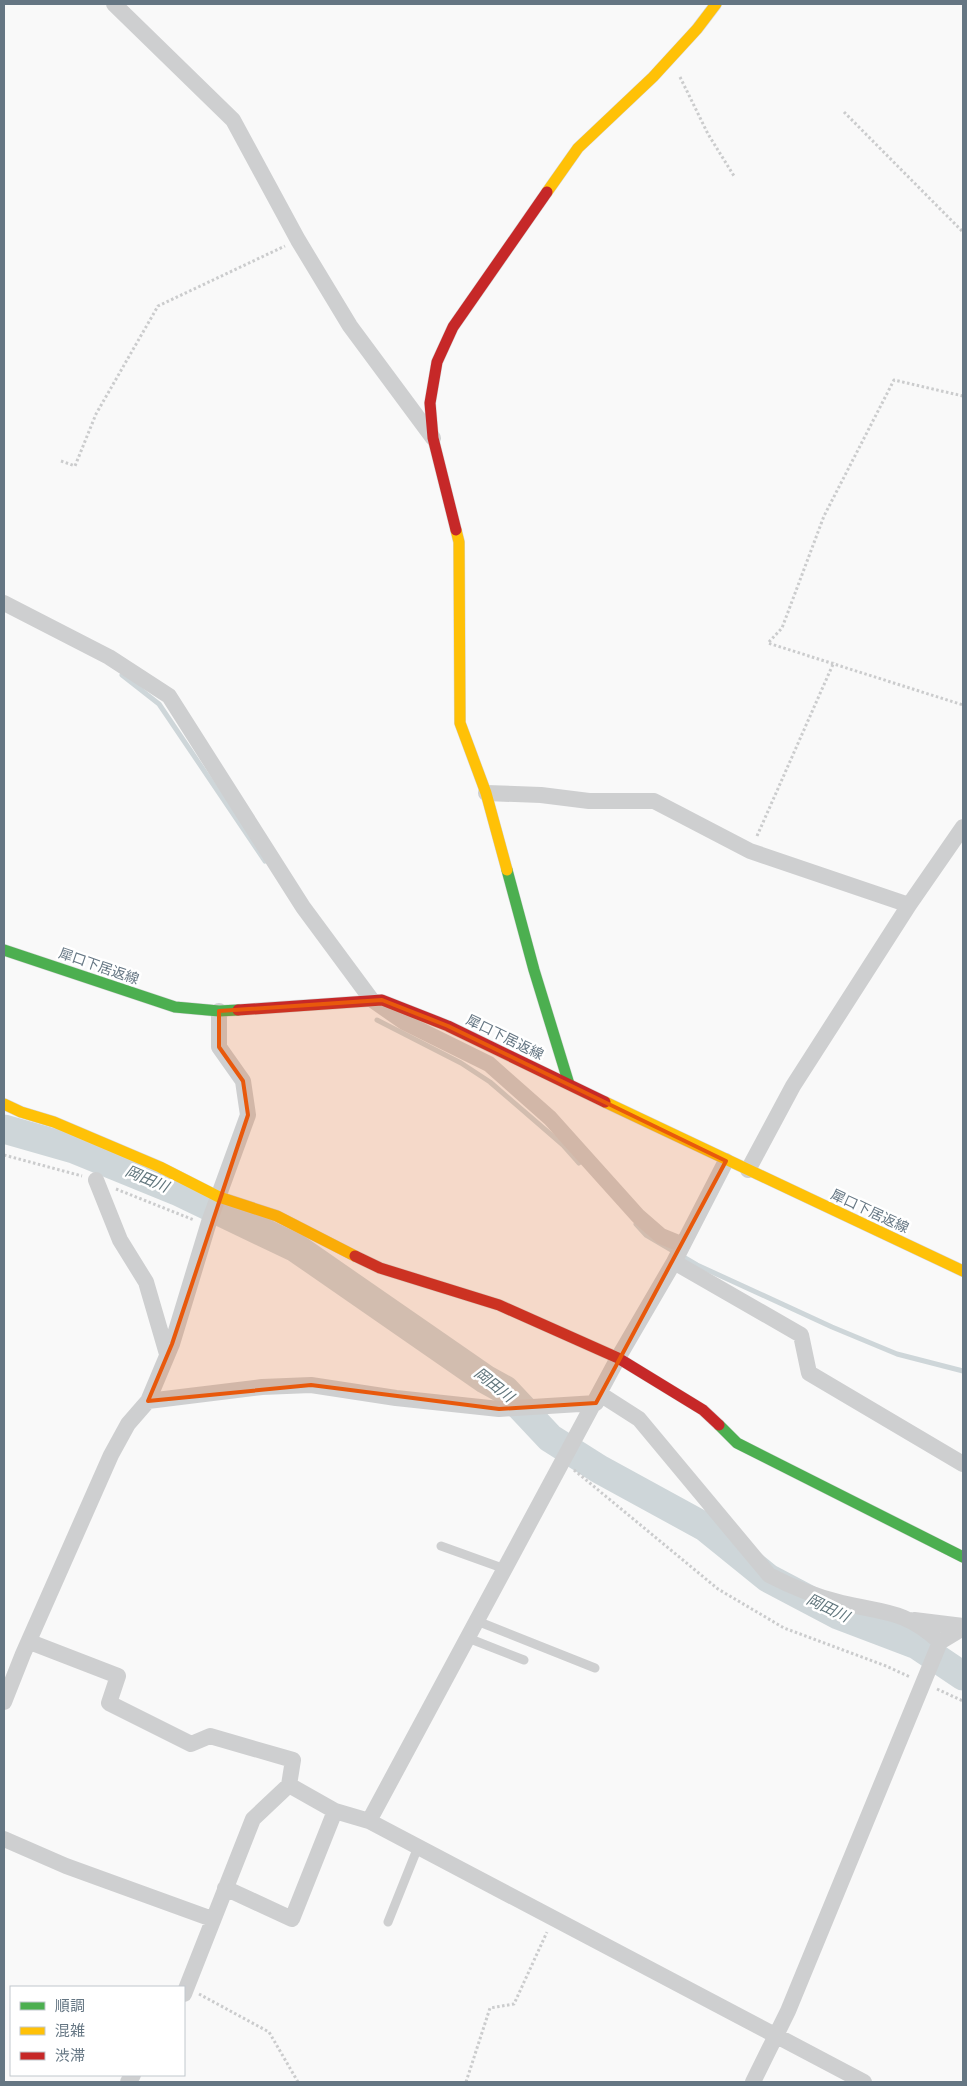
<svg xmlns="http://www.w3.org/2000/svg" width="967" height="2086" viewBox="0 0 967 2086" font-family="Mulish,'Noto Sans JP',sans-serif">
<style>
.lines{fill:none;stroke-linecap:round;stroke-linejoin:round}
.stream{stroke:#ced6d9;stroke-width:5}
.river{stroke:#ced6d9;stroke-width:29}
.fast-casing{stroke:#d5d6d7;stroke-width:12}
.slow-casing{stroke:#d5d6d7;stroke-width:12}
.jam-casing{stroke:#d5d6d7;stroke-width:12}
.path{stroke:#cbcccd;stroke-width:3;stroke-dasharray:2.5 2.5;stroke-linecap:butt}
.lane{stroke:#cecfd0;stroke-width:9}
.street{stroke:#cecfd0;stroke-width:16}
.fast{stroke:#4caf50;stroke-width:11}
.slow{stroke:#ffc107;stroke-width:11}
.jam{stroke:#c62828;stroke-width:11}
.marked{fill:#e8590c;fill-opacity:0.2;stroke:#e8590c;stroke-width:4;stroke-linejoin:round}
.labels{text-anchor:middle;stroke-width:5;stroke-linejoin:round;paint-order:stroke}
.street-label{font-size:14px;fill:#657683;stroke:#fff}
.water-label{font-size:15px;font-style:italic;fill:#60757c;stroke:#fff}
</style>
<rect width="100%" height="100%" fill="#f9f9f9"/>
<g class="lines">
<!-- stream -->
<path class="stream" d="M122,675L159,704L265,861
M377,1020L461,1063L490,1082L563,1145L579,1163
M636,1224L646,1235L697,1265L832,1327L897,1354L963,1371"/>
<!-- river -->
<path class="river" d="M4,1129L74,1149L177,1191L296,1248L485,1379L505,1390L550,1438L599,1469L705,1527L768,1578L838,1615L917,1645L963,1676"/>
<!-- fast casing -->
<g class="fast-casing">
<path id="fast" d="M507,870L534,970L569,1084
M4,950L175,1007L219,1011L238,1010
M719,1425L737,1443L963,1557"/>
</g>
<!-- slow casing -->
<g class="slow-casing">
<path id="slow" d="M547,192L578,148L653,77L697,29L716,4
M456,530L459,542L460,723L486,793L507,870
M605,1102L963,1271
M4,1104L21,1112L54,1122L160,1167L219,1197L277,1216L355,1256"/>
</g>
<!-- jam casing -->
<g class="jam-casing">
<path id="jam" d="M456,530L433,438L430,403L437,362L453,327L547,192
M238,1010L382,1000L448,1026L605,1102
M355,1256L380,1268L499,1305L618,1358L703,1410L719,1425"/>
</g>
<!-- path -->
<path class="path" d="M680,77L708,134L734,176
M844,112L963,232
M963,396L894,380L824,516L782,628L768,643L963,705
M61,461L75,466L96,414L158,306L285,246
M757,836L834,662
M4,1155L82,1176
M116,1189L194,1220
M574,1470L718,1589L784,1628L886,1666L910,1677
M937,1689L963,1701
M199,1994L269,2032L298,2082
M466,2082L490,2008L514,2004L547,1932"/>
<!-- lane -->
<path class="lane" d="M441,1546L505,1569
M477,1621L595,1668
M468,1638L524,1660
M388,1922L418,1847"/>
<!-- street -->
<path class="street" d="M114,4L233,120L298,240L350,326L433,438
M4,603L109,657L169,696L303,907L371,999L404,1022L489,1064L550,1118L638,1216L661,1236L683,1245
M486,793L541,795L589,801H654L750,851L909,905
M748,1170L793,1086L909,905L963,827
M96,1180L120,1240L146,1282L167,1354
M674,1262L801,1335L809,1373L963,1464
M600,1394L639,1419L769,1575C792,1587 817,1597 842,1603C885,1613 905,1610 940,1642
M148,1401L262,1387L311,1385L396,1398L499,1409L596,1403
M914,1620L963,1626
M30,1642L118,1676L109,1703L191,1744L210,1736L293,1760L289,1785L253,1819L184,1994
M4,1702L23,1654L111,1455L128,1424L148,1401L172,1344L209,1222L248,1115L243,1081L219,1047V1011
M289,1785L335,1811L369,1821L864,2082
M369,1821L618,1358L674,1262L726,1161
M4,1839L66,1866L212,1919
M225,1888L292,1919L335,1811
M128,2082L133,2075
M753,2082L788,2011L940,1642L963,1628"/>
<!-- fast -->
<use href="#fast" class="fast"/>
<!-- slow -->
<use href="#slow" class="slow"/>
<!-- jam -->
<use href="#jam" class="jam"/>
</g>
<!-- marked area -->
<path class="marked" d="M382,1000L448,1026L726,1161L596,1403L499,1409L311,1385L148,1401L172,1344L248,1115L243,1081L219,1047V1011Z"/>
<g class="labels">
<!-- street labels -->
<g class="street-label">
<text transform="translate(99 966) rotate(19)" y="5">犀口下居返線</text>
<text transform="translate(505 1037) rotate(26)" y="5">犀口下居返線</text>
<text transform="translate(870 1211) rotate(25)" y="5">犀口下居返線</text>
</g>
<!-- water labels -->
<g class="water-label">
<text transform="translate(147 1179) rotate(23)" y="5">岡田川</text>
<text transform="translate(494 1385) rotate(38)" y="5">岡田川</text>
<text transform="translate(828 1608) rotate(26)" y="5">岡田川</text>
</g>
</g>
<!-- border -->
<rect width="967" height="2086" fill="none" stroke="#657683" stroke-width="10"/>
<!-- legend -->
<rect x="10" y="1986" width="175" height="90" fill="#ffffff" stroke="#c1c8cd"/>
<rect x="20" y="2002" width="25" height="8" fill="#4caf50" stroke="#c1c8cd"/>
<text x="55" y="2011" font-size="15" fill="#657683">順調</text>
<rect x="20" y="2027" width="25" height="8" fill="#ffc107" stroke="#c1c8cd"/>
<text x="55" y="2036" font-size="15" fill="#657683">混雑</text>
<rect x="20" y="2052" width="25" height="8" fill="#c62828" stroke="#c1c8cd"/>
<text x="55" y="2061" font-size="15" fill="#657683">渋滞</text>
</svg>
